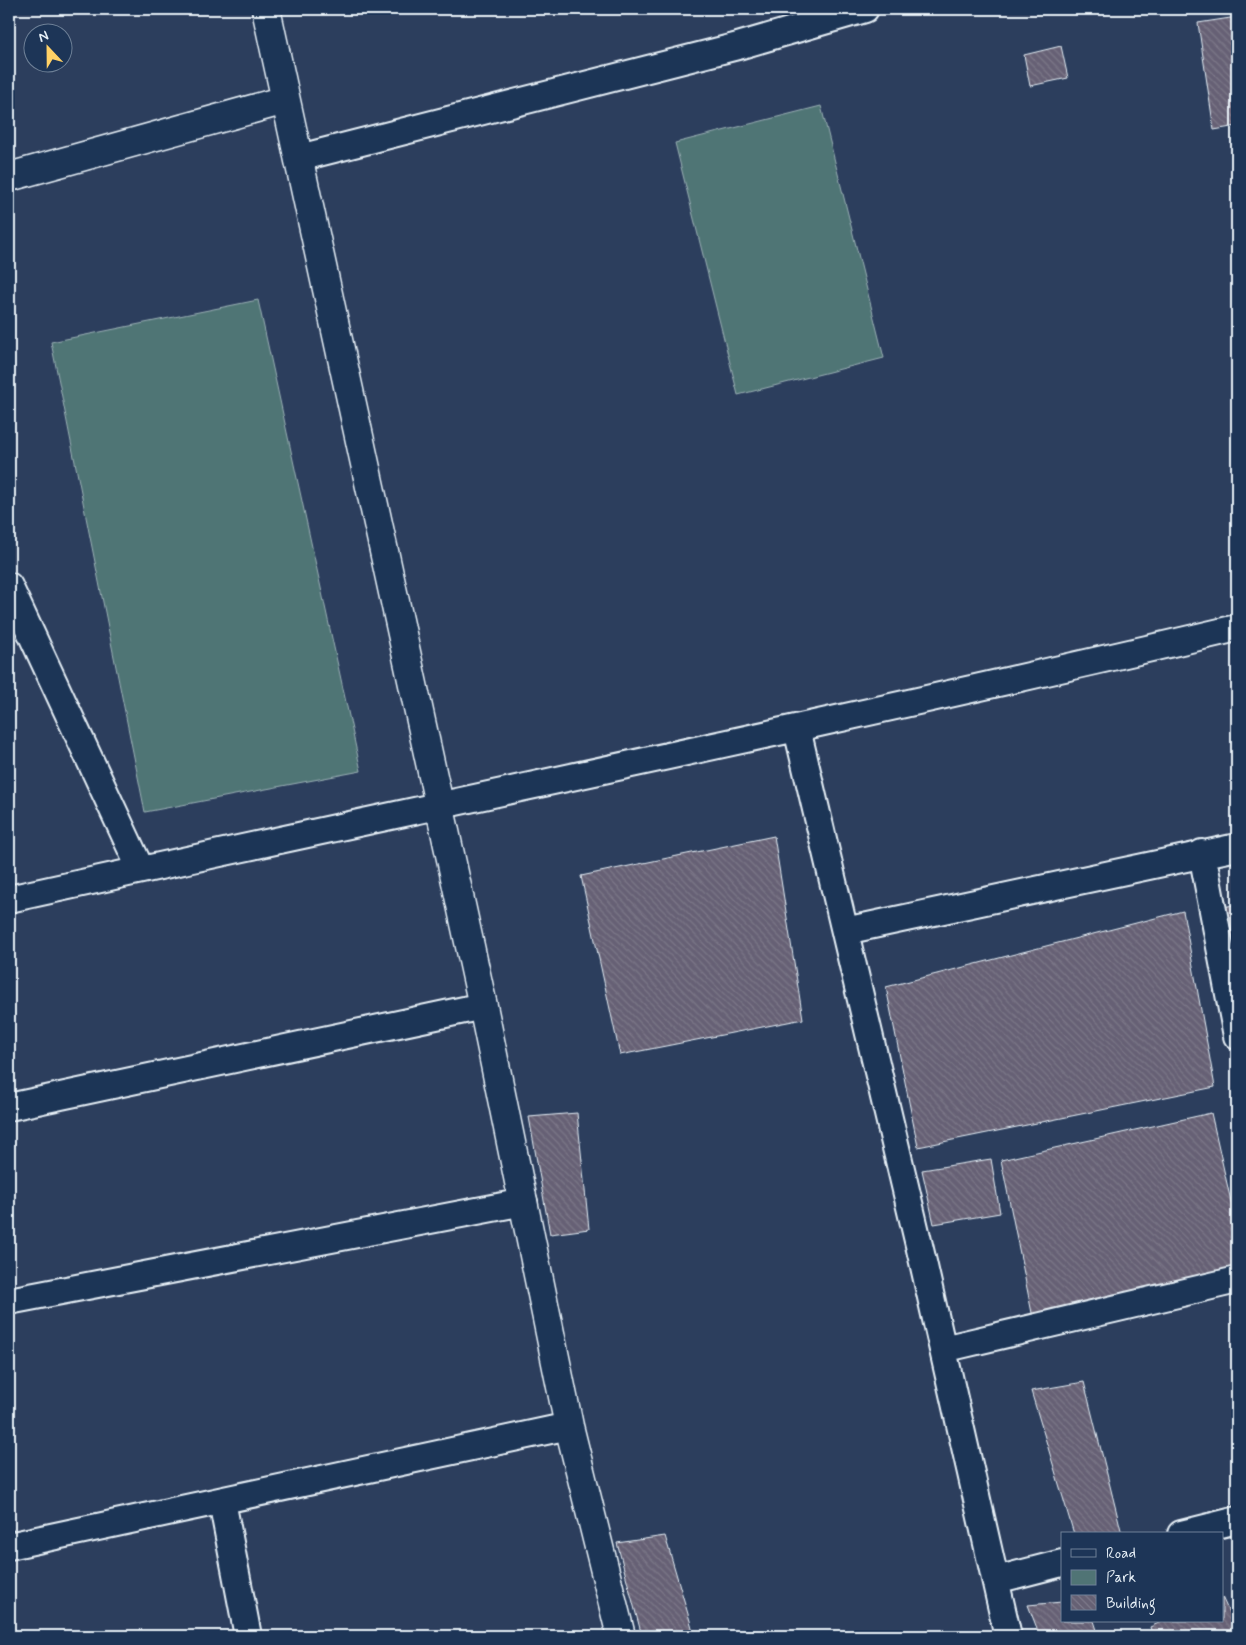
<svg xmlns="http://www.w3.org/2000/svg" width="1246" height="1645" viewBox="0 0 1246 1645" font-family="Mynerve,sans-serif">
<style>
.green{fill:#507475;stroke:#9cb2b6}
.building{fill:url(#building-back-hatch);stroke:#e8f1f8}
.lines{fill:none;stroke-linecap:round;stroke-linejoin:round}
.street-casing{stroke:#e8f1f8;stroke-width:30}
.secondary-casing{stroke:#e8f1f8;stroke-width:31}
.street{stroke:#1d3557;stroke-width:26}
.secondary{stroke:#1d3557;stroke-width:28}
</style>
<defs>
<pattern id="building-back-hatch" width="6" height="6" patternUnits="userSpaceOnUse" patternTransform="scale(1.25)"><rect width="6" height="6" fill="#666174"/><path d="M-1 5l2 2M0 0l6 6M5-1l2 2" fill="none" stroke="#7c7889"/></pattern>
</defs>
<rect width="100%" height="100%" fill="#2c3e5d"/>
<filter id="ink" filterUnits="userSpaceOnUse"><feTurbulence type="fractalNoise" baseFrequency=".02" numOctaves="2"/><feDisplacementMap in="SourceGraphic" scale="10" xChannelSelector="R" yChannelSelector="G"/><feConvolveMatrix kernelMatrix="1 2 1 2 8 2 1 2 1" color-interpolation-filters="sRGB"/></filter>
<g filter="url(#ink)">
<!-- green -->
<path class="green" d="M821,106L884,358L738,395L675,143Z
M258,300L361,771L145,812L51,342Z"/>
<!-- building -->
<path class="building" d="M1237,17V126L1214,130L1198,23Z
M1061,46L1068,78L1030,86L1024,55Z
M774,836L803,1019L620,1055L581,876Z
M1237,904V964L1224,907Z
M1183,911L1215,1087L918,1147L886,987Z
M577,1113L589,1229L550,1234L529,1117Z
M1211,1113L1237,1228V1277L1033,1318L1001,1160Z
M991,1159L1000,1213L934,1224L922,1170Z
M1084,1382L1122,1534H1074L1031,1391Z
M665,1536L693,1631L642,1636L617,1543Z
M1222,1597L1237,1630V1636H1153L1150,1627L1163,1621H1222Z
M1062,1602V1621H1094L1099,1636H1040L1028,1605Z"/>
<g class="lines">
<!-- street casing -->
<g class="street-casing">
<path id="street" d="M299,158L738,46L865,9
M9,586L141,870
M797,729L923,1262L1008,1636
M1202,853L1237,1036
M9,899C418,809 829,724 1237,628
M845,931L1237,847
M9,1107L483,1006
M9,1301L524,1202
M943,1349L1237,1280
M222,1501L248,1636
M1181,1534L1237,1520
M9,1546L569,1426
M996,1580L1062,1563"/>
</g>
<!-- secondary casing -->
<g class="secondary-casing">
<path id="secondary" d="M266,9L483,1006L569,1426L621,1636
M9,177L285,100"/>
</g>
<!-- street -->
<use href="#street" class="street"/>
<!-- secondary -->
<use href="#secondary" class="secondary"/>
</g>
</g>
<!-- margin -->
<rect width="1246" height="1645" fill="none" stroke="#1d3557" stroke-width="30"/>
<rect x="15" y="15" width="1216" height="1615" fill="none" stroke="#e8f1f8" stroke-width="2" filter="url(#ink)"/>
<!-- legend -->
<rect x="1061" y="1532" width="162" height="90" fill="#1d3557" stroke="#6e8097"/>
<rect x="1071" y="1549" width="25" height="8" fill="#1d3557" stroke="#6e8097"/>
<text x="1106" y="1558" font-size="15" fill="#e8f1f8">Road</text>
<rect x="1071" y="1570" width="25" height="15" fill="#507475" stroke="#6e8097"/>
<text x="1106" y="1582" font-size="15" fill="#e8f1f8">Park</text>
<rect x="1071" y="1595" width="25" height="15" fill="url(#building-back-hatch)" stroke="#6e8097"/>
<text x="1106" y="1608" font-size="15" fill="#e8f1f8">Building</text>
<!-- north arrow -->
<g transform="translate(48 48) rotate(338)"><circle r="24" fill="#1d3557" stroke="#6e8097"/>
<path d="M0-4L9 19L0 12L-9 19Z" fill="#ffd166"/>
<text y="-8" font-size="14" font-weight="bold" text-anchor="middle" fill="#e8f1f8">N</text>
</g>
</svg>
